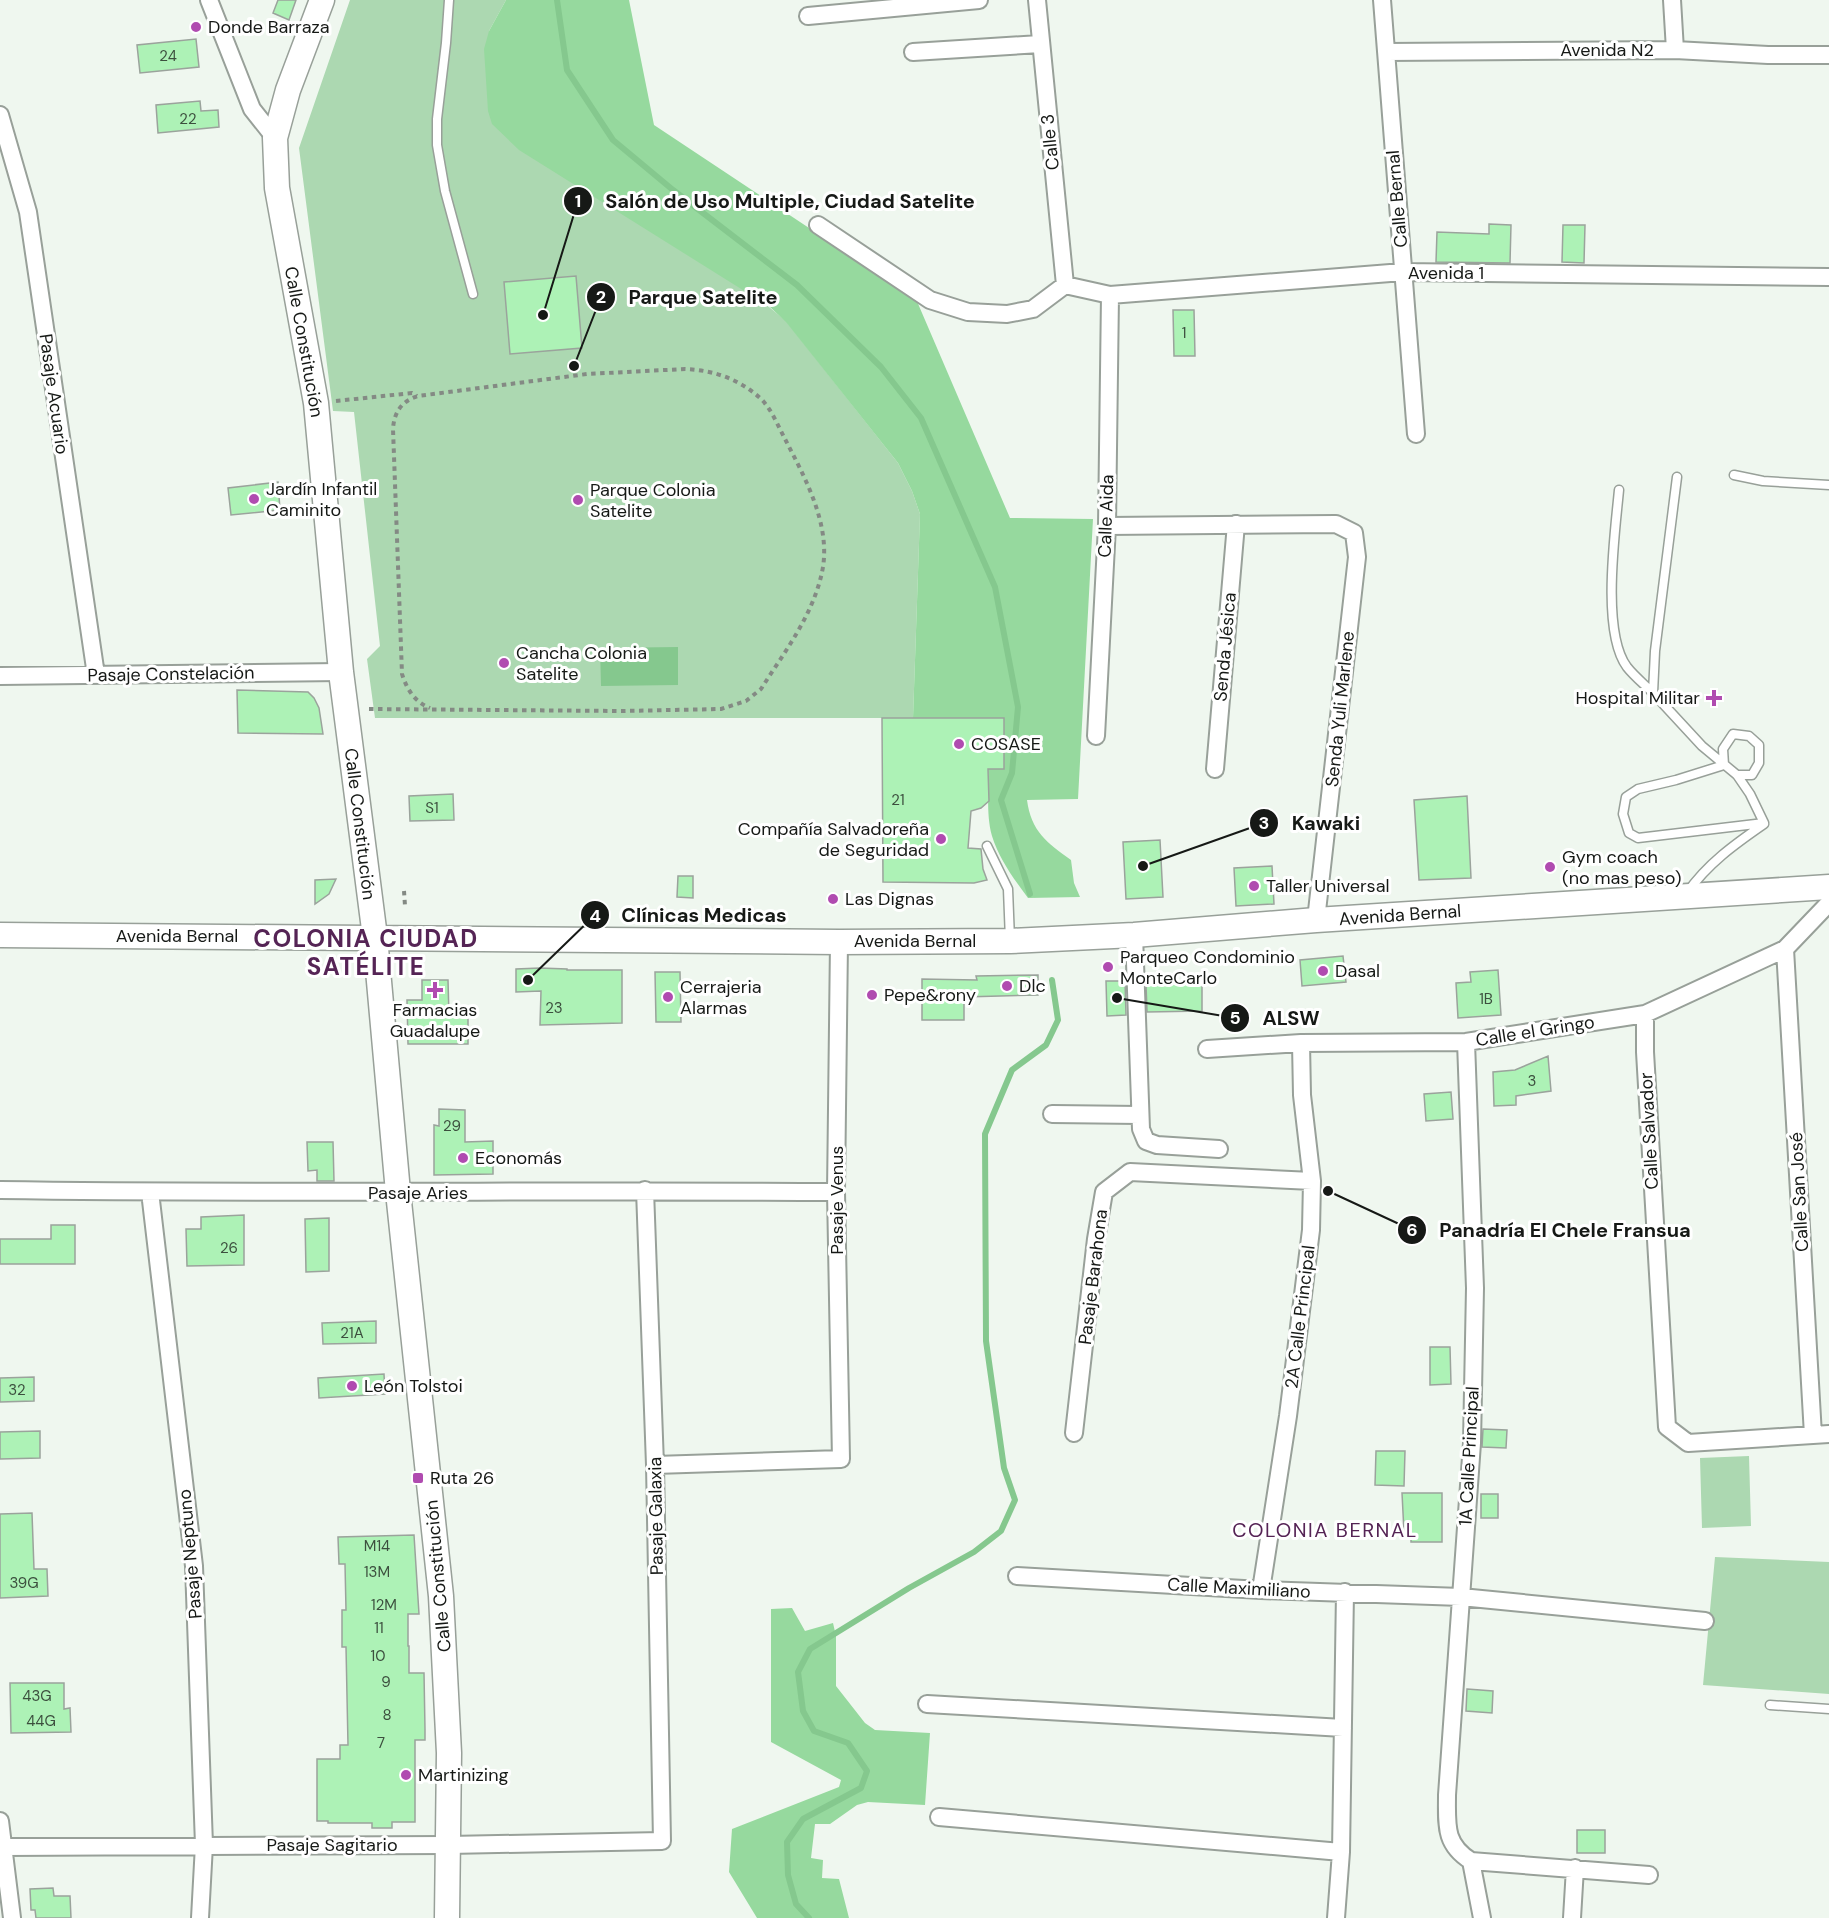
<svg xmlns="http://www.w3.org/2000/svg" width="1829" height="1918" viewBox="0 0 1829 1918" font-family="'DM Sans',sans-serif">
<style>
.green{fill:#acd8b1}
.forest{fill:#96d99e}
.water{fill:#85c88e}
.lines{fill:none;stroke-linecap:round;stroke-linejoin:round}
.stream{stroke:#85c88e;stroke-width:6}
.building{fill:#adf2b6;stroke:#9ba39c;stroke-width:1.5}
.lane-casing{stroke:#98a099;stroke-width:11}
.street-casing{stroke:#98a099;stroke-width:20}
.secondary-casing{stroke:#98a099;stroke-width:27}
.path{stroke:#848a84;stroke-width:4;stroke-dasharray:4.5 4.5;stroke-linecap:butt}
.lane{stroke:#fff;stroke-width:8}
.street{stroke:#fff;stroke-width:16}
.secondary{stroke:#fff;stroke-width:24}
.poi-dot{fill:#b04bb0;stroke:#fff;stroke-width:2}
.labels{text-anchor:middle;stroke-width:6;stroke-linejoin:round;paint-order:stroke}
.number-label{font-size:15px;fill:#3c4f3e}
.poi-label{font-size:18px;fill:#161916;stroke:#fff;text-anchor:start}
.street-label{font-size:18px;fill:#161916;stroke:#fff}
.neighbourhood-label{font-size:20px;letter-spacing:1.5px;fill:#552455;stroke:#fff}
.district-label{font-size:24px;font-weight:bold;letter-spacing:1.5px;fill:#552455;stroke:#fff}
.leader{fill:none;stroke:#161916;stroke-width:2}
.callout-dot{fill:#161916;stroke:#fff;stroke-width:2}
.mark-label{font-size:18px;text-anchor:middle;font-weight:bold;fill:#fff}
.callout-label{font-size:20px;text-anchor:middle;font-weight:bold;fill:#161916;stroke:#fff;stroke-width:6;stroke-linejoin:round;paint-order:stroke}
</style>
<rect width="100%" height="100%" fill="#eff7ef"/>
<!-- green -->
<path class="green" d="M350,0H506L489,31L758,298L786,321L898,463L912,491L920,514L913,718H375L367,659L380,646L354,412L333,411L299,148Z
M1749,1456L1751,1526L1702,1528L1700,1458Z
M1715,1557L1829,1562V1694L1703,1685Z"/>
<!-- forest -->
<path class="forest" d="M506,0H629L654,125L916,299L1010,518L1093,519L1078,799L1027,800C1031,831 1047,843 1071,860L1074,883L1080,897L1028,898C1014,879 999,859 992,836C986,815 989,791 988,769H1004V718H913L920,514L912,491L898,463L786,322L770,307L519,150L492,124L488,111L484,49L489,31Z
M792,1608L805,1631L833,1623L836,1636V1686L865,1723L875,1730L930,1733L925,1805L868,1802L857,1805L830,1824H815L811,1858L823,1860L822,1878L839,1879L849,1918H757L729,1872L732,1829L839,1787L841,1780L771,1742V1609Z"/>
<!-- water -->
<path class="water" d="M678,647V685L601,686L600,648Z"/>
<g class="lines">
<!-- stream -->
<path class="stream" d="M557,0L567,70L613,140L673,190L797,285L881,367L921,418L995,587L1018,707L1012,773L1001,800L1030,894
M809,1918L796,1904L788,1875L787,1842L803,1819L861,1788L867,1771L848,1743L814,1731L803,1711L798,1672L810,1649L909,1588L974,1552L1001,1531L1015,1500L1004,1468L986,1341L985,1134L1012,1070L1046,1045L1058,1020L1052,980"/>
</g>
<!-- building -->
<path class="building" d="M278,0H296L289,20L273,13Z
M196,39L199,67L140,73L137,45Z
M200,101L201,111L218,110L219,127L158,133L156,105Z
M1489,224L1511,225L1510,263L1436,262L1437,232L1489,234Z
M1563,225H1585L1584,263L1562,262Z
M576,276L582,348L510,354L504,282Z
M1173,310H1194L1195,356H1174Z
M278,482L280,510L231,515L228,488Z
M237,690L308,692L314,698L319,708L323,734L238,733Z
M882,718H1004V769H988L989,801L981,808L971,811L968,848L981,849L983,869L987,880L974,883L883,882Z
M453,794L454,820L410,821L409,796Z
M1467,796L1471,878L1419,880L1414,800Z
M1160,840L1163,897L1126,899L1123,842Z
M1272,866L1274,904L1236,906L1234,868Z
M678,876H693V898L677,897Z
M336,879L329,894L315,904V880Z
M1343,956L1346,982L1302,986L1300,960Z
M540,968L567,969V970H622V1023L540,1025L541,991L516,992V969Z
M1498,970L1501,1015L1458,1018L1456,983L1471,982L1470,972Z
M655,972H680L681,1022H656Z
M1038,975V995L964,997V1020H922V979L977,980L976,976Z
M422,980H448L449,1017H468V1044H408L407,1000H422Z
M1106,981H1125L1126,1015L1107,1016Z
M1202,983V1011L1147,1012L1146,984Z
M1548,1056L1551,1091L1516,1096V1105L1494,1106L1493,1072L1515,1070Z
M1451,1092L1453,1119L1426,1121L1424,1094Z
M439,1109L465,1110V1142L493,1141V1174L434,1175V1125L439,1126Z
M307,1142H333L334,1181H317V1170L308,1171Z
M244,1215V1265L187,1266L186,1229H201V1217Z
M329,1218V1271L306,1272L305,1219Z
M51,1225H75V1264H0V1239H51Z
M376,1321V1343L323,1344L322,1323Z
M1430,1347H1450L1451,1384L1430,1385Z
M384,1374L385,1394L319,1398L318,1378Z
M34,1377V1401L0,1402V1378Z
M1483,1429L1507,1430L1506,1448L1482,1447Z
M40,1431V1458L0,1459V1432Z
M1376,1451H1405L1404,1486L1375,1485Z
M1402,1493H1442V1542H1411V1532H1404Z
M1481,1494H1498V1518H1481Z
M32,1513L34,1569H47L48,1596L0,1598V1514Z
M414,1535L419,1614H408V1646H409V1673H424L425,1729V1740H415V1822H392V1828H372V1823H328V1821H317V1759H340V1745H348L346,1647H342V1610H346L345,1564H339L338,1537Z
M10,1683H64V1709L70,1708L71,1732L11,1733Z
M1467,1689L1493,1691L1492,1713L1466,1711Z
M1577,1830H1605V1853H1577Z
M53,1888L54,1896H70L71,1918H36L35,1910H31L30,1889Z"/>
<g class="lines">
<!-- lane casing -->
<g class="lane-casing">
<path id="lane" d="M449,0L446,43L437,119V145L445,191L473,294
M1734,475L1763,481L1829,485
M1677,477L1655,651L1653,693L1702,746L1737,775L1750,794L1764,823
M1619,490C1615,533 1601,632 1627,667C1634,676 1645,685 1653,693
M1737,775H1752L1759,763V745L1749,736L1733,734L1723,749L1724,765L1676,780L1638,789L1626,797L1623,814L1629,833L1638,838L1764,823
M987,846L1008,889L1010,940
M1687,893C1707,864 1735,844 1764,824
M1770,1705L1829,1709"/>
</g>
<!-- street casing -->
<g class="street-casing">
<path id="street" d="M209,0L252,109L275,138
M1037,0L1065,285
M1382,0L1416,434
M1672,0L1675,50
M808,16L979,0
M913,52L1040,44
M1386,52L1675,50L1768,55H1829
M0,115L28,212L96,675
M818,225L930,300L968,312L1007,314L1033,309L1065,285
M1065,285L1110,295L1403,272L1829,277
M1107,526L1336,524L1354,533L1357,557L1316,920
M0,676L341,672
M1096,736L1107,526L1110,295
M1215,769L1236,524
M1134,935L1141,1129L1146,1141L1157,1145L1219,1149
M1785,949L1813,1435
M1645,1014V1052L1667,1427L1688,1443L1829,1434
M1466,1042L1475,1288L1472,1443L1447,1795C1447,1825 1444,1844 1471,1861L1649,1875
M1207,1049L1301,1043L1466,1042L1645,1014L1785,949L1829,903
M1052,1114L1140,1115
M0,1190C279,1194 557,1190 836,1192
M150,1192L194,1566L204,1845L200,1918
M1074,1433L1096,1239L1104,1192L1130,1172L1312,1181
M655,1465L841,1459L836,1192L839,942
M1017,1576L1261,1590L1461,1597L1705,1621
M1261,1590L1288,1416L1311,1230L1312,1181L1302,1095L1301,1043
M927,1704L1343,1728
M939,1817L1341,1852
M0,1821L12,1918
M3,1847L449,1845L662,1841L655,1465L645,1190
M1471,1861L1482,1918
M1336,1918L1341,1852L1345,1592
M1572,1918L1575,1868"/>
</g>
<!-- secondary casing -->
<g class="secondary-casing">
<path id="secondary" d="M322,0L288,90L275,138L277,188L316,403L341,672L375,937L398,1192L441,1596L449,1753L447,1918
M0,935L839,942L1010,941L1134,935L1316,920L1829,887"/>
</g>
<!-- path -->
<path class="path" d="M336,401L412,393L417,396
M369,709L623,711L721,709L746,701L761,689C785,651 815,613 823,567C830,522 804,476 784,437C777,424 771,408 760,398C739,379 713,370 685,369L587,374L418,396C401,401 394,413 393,429L402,674C407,690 415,702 430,708
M404,891L405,906"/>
<!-- lane -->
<use href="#lane" class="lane"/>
<!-- street -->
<use href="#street" class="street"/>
<!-- secondary -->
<use href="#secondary" class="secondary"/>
</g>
<!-- markers -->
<g class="poi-dot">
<circle cx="196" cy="27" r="6"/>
<circle cx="254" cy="499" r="6"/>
<circle cx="578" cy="500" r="6"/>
<circle cx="504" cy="663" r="6"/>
<path d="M1711 689h6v6h6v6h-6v6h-6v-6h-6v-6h6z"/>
<circle cx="959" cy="744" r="6"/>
<circle cx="941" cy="839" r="6"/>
<circle cx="1550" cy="867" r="6"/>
<circle cx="1254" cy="886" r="6"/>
<circle cx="833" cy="899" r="6"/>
<circle cx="1108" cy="967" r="6"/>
<circle cx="1323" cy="971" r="6"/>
<circle cx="1007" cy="986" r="6"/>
<path d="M432 981h6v6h6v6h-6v6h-6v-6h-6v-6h6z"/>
<circle cx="872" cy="995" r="6"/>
<circle cx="668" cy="997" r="6"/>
<circle cx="463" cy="1158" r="6"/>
<circle cx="352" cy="1386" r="6"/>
<rect x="412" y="1472" width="12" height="12" rx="3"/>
<circle cx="406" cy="1775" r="6"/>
</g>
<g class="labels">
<!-- number labels -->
<g class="number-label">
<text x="168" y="61">24</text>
<text x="188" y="124">22</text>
<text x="1184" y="338">1</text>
<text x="898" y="805">21</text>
<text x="432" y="813">S1</text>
<text x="1486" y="1004">1B</text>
<text x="554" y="1013">23</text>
<text x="1532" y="1086">3</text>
<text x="452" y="1131">29</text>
<text x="229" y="1253">26</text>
<text x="352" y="1338">21A</text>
<text x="17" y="1395">32</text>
<text x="377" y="1551">M14</text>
<text x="377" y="1577">13M</text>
<text x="24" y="1588">39G</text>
<text x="384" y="1610">12M</text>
<text x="379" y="1633">11</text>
<text x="378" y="1661">10</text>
<text x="386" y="1687">9</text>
<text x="37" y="1701">43G</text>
<text x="387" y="1720">8</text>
<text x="41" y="1726">44G</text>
<text x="381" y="1748">7</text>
</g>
<!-- poi labels -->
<g class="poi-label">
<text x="208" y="33">Donde Barraza</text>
<text x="266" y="495">Jardín Infantil<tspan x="266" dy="21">Caminito</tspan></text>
<text x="590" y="496">Parque Colonia<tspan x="590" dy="21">Satelite</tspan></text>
<text x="516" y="659">Cancha Colonia<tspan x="516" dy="21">Satelite</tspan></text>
<text x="1700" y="704" text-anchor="end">Hospital Militar</text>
<text x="971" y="750">COSASE</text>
<text x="929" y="835" text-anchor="end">Compañía Salvadoreña<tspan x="929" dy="21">de Seguridad</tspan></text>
<text x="1562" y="863">Gym coach<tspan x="1562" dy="21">(no mas peso)</tspan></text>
<text x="1266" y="892">Taller Universal</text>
<text x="845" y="905">Las Dignas</text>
<text x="1120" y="963">Parqueo Condominio<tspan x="1120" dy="21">MonteCarlo</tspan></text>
<text x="1335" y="977">Dasal</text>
<text x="1019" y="992">Dlc</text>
<text x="680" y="993">Cerrajeria<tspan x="680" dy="21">Alarmas</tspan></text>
<text x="884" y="1001">Pepe&amp;rony</text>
<text x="435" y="1016" text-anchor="middle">Farmacias<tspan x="435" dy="21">Guadalupe</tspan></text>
<text x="475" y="1164">Economás</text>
<text x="364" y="1392">León Tolstoi</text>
<text x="430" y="1484">Ruta 26</text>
<text x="418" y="1781">Martinizing</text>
</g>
<!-- street labels -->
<g class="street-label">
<text x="1607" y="56">Avenida N2</text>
<text transform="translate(1050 142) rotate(-96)" y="6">Calle 3</text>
<text transform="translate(1397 199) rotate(-95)" y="6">Calle Bernal</text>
<text x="1446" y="279">Avenida 1</text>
<text transform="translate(304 342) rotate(80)" y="6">Calle Constitución</text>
<text transform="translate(54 394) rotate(82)" y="6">Pasaje Acuario</text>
<text transform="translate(1106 516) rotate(-88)" y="6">Calle Aida</text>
<text transform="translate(1225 647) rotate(-85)" y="6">Senda Jésica</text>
<text transform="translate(171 674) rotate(-1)" y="6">Pasaje Constelación</text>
<text transform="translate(1340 709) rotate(-84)" y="6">Senda Yuli Marlene</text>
<text transform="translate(360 824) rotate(83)" y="6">Calle Constitución</text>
<text transform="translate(1400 915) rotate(-4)" y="6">Avenida Bernal</text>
<text x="177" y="942">Avenida Bernal</text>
<text x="915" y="947">Avenida Bernal</text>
<text transform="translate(1535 1031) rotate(-9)" y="6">Calle el Gringo</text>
<text transform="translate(1649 1131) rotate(-93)" y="6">Calle Salvador</text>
<text transform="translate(1799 1192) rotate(-93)" y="6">Calle San José</text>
<text x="418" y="1199">Pasaje Aries</text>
<text transform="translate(837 1200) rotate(-90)" y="6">Pasaje Venus</text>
<text transform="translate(1093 1277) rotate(-83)" y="6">Pasaje Barahona</text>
<text transform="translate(1300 1317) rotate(-83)" y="6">2A Calle Principal</text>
<text transform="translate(1469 1456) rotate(-87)" y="6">1A Calle Principal</text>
<text transform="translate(656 1516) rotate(-91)" y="6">Pasaje Galaxia</text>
<text transform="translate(190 1554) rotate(-95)" y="6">Pasaje Neptuno</text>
<text transform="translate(438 1576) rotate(-95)" y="6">Calle Constitución</text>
<text transform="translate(1239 1588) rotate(3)" y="6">Calle Maximiliano</text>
<text x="332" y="1851">Pasaje Sagitario</text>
</g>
<!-- neighbourhood labels -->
<g class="neighbourhood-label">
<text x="1325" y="1537">COLONIA BERNAL</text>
</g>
<!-- district labels -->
<g class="district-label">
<text x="366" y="947">COLONIA CIUDAD<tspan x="366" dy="28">SATÉLITE</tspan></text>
</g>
</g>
<!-- callouts -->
<path class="leader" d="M543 315L578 201M574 366L601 297M1143 866L1264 823M528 980L595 915M1117 998L1235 1018M1328 1191L1412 1230"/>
<g class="callout-dot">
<circle cx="543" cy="315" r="6"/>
<circle cx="574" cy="366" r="6"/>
<circle cx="1143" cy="866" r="6"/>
<circle cx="528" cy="980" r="6"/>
<circle cx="1117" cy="998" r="6"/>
<circle cx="1328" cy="1191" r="6"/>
<circle cx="578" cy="201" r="15"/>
<circle cx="601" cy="297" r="15"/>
<circle cx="1264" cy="823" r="15"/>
<circle cx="595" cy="915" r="15"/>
<circle cx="1235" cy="1018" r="15"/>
<circle cx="1412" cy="1230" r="15"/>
</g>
<g class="mark-label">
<text x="578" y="207">1</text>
<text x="601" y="303">2</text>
<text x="1264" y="829">3</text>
<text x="595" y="922">4</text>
<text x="1235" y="1024">5</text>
<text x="1412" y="1236">6</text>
</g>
<g class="callout-label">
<text x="790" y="208">Salón de Uso Multiple, Ciudad Satelite</text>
<text x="703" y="304">Parque Satelite</text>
<text x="1326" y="830">Kawaki</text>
<text x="704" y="922">Clínicas Medicas</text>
<text x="1291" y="1025">ALSW</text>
<text x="1565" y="1237">Panadría El Chele Fransua</text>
</g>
</svg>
